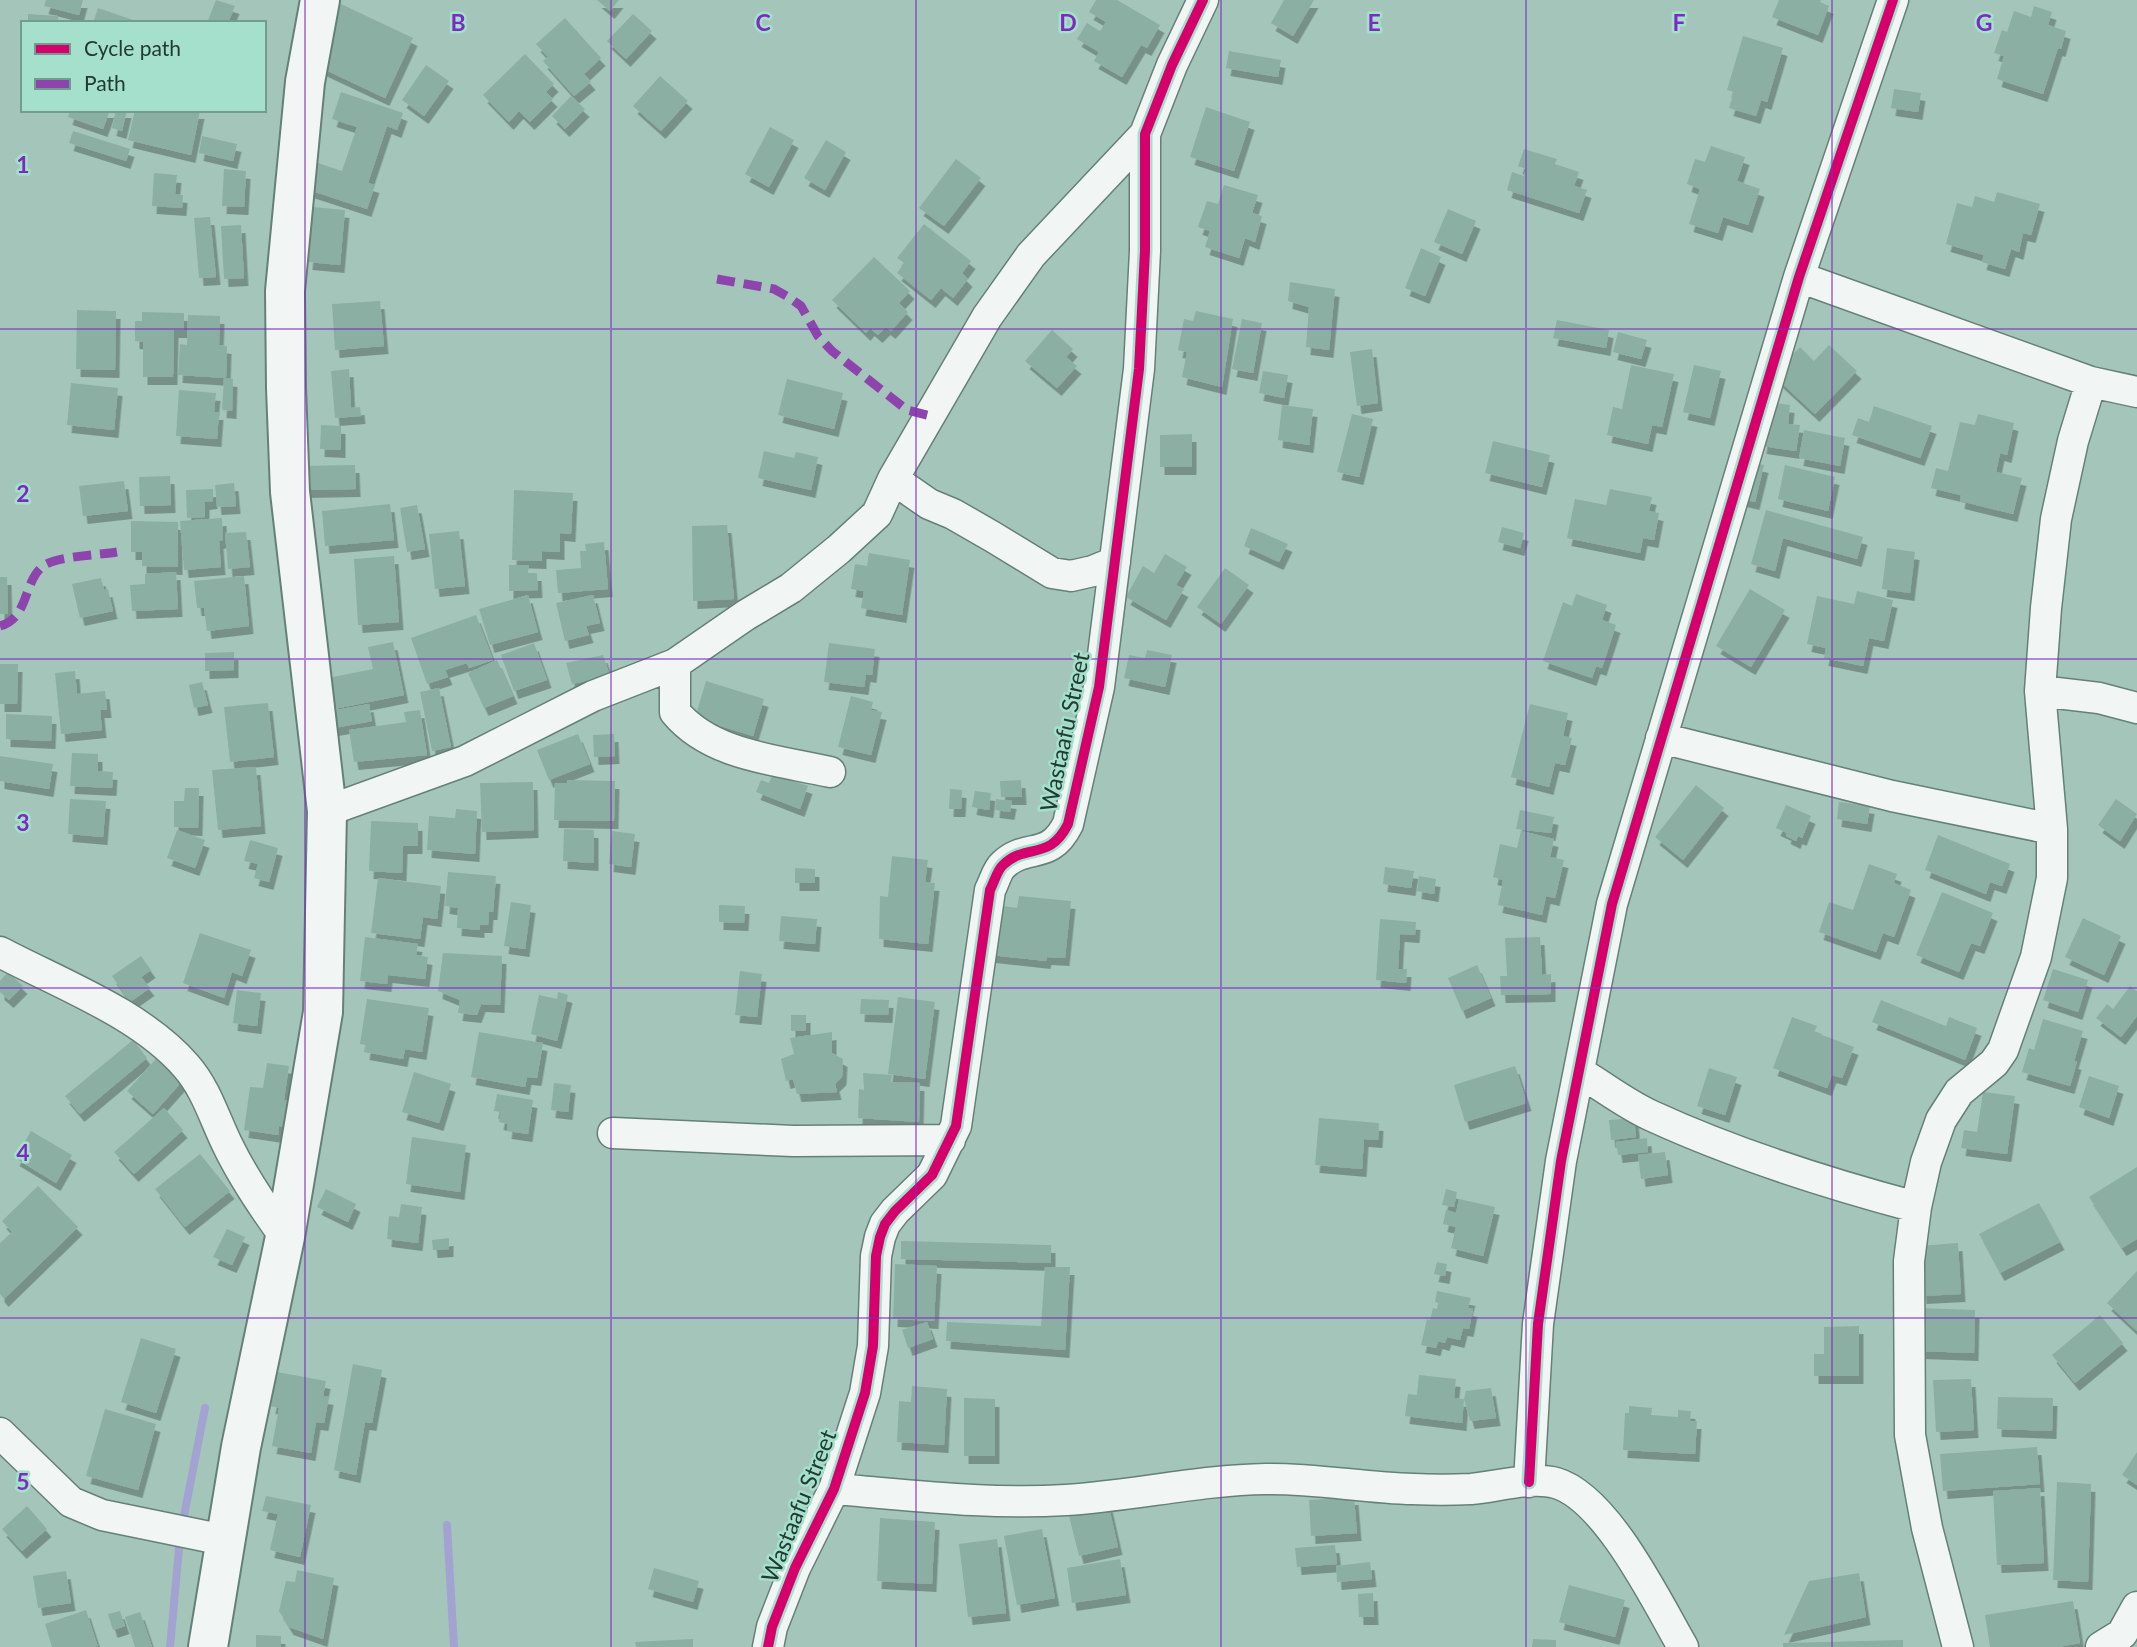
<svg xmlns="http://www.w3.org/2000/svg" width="2137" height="1647" viewBox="0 0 2137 1647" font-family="Lato,sans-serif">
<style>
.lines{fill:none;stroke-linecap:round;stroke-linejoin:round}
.stream{stroke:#a3a3d2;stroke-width:8}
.building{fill:#8cafa4;filter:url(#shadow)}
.minor-casing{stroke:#658077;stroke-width:33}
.secondary-casing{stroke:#658077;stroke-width:42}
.minor{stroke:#f1f6f5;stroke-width:30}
.secondary{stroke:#f1f6f5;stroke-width:38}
.quiet{stroke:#8e44ad;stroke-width:9;stroke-dasharray:18 9;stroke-linecap:butt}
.cycleway-casing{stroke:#a4e0cc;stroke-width:15}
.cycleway{stroke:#d6006c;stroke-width:10}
.grid{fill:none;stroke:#7b2cbf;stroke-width:2;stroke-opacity:0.55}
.labels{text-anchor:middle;stroke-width:5;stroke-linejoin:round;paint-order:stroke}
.street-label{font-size:23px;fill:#223a32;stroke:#a4e0cc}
.grid-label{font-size:23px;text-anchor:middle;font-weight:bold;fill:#7b2cbf;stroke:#a4e0cc;stroke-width:5;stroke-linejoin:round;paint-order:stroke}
</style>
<defs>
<filter id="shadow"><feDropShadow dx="4.5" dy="8" stdDeviation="0" flood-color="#0004"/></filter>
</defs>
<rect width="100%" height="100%" fill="#a4c6ba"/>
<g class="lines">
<!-- stream -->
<path class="stream" d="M447,1525L454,1647
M182,1526L205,1408
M170,1647L180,1538"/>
</g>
<!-- building -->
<path class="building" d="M46,0H83L79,15L44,6Z
M216,0L235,6L228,23H207Z
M597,0H619L610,11Z
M1096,0H1117L1160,25L1147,48L1141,45L1122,77L1094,61L1099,52L1077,39L1087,23L1100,31L1106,22L1089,12Z
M1284,0H1314L1293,36L1271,23Z
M1779,0H1821L1820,2L1829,6L1818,35L1772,17Z
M341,4L413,38L385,98L313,64Z
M2034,6L2052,12L2048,25L2066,31L2061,49L2058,48L2043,94L1997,79L2004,56L1994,53L2002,30L2007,32L2014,11L2031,17Z
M98,8L139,22V23H93Z
M28,14L58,16V23H28Z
M633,14L652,31L626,59L607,41Z
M565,18L601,58L584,74L591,82L574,96L543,61L548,57L536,44Z
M1743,36L1783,48L1767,102L1761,100L1756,116L1729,108L1734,92L1727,90Z
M1229,51L1281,60L1278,77L1226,68Z
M525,54L554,84L546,92L553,99L530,122L519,111L509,122L483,95Z
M426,65L449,81L424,116L402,100Z
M660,76L688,101L661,131L633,106Z
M1894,89L1921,93L1918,112L1891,108Z
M341,92L403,113L397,130L387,126L368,183L375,185L367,209L306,189L315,162L342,171L357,127L332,119Z
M571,96L585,109L565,129L552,116Z
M1206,107L1250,122L1234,171L1190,157Z
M70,110H110L103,129L68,117Z
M116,110H127L122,131L112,128Z
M135,110L200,111L191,155L128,140Z
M770,127L794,140L769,187L745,174Z
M73,131L130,149L126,161L69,143Z
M202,136L237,144L233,161L199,153Z
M826,140L846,152L825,190L804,178Z
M1711,146L1745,157L1737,181L1760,189L1748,225L1723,217L1718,233L1689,224L1700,189L1687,184L1695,159L1705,162Z
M1524,149L1557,159L1555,164L1579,172L1574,186L1587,190L1579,213L1507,190L1512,172L1524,176L1526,169L1518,166Z
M956,159L981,178L944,226L919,208Z
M224,169L246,171L244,207L222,206Z
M154,173L177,175L175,194L183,195L182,208L152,206Z
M1224,185L1258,195L1252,213L1262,216L1255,242L1245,238L1239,258L1205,247L1210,231L1198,227L1207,201L1218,204Z
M1997,192L2040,204L2031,235L2023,233L2019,252L2011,249L2005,269L1982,262L1984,255L1946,244L1957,203L1972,207L1975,196L1994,202Z
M313,207L345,210L340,265L308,262Z
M1448,209L1476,221L1462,254L1434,242Z
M210,217L216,277L199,278L194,218Z
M924,224L971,261L962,273L968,279L953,298L941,288L931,300L897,273L904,263L897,258Z
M241,225L244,278L224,279L221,226Z
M1421,248L1441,257L1425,296L1405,288Z
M874,257L910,291L899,303L908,312L891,331L886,327L878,335L870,328L866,333L832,300Z
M1290,282L1335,289L1329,350L1306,347L1309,307L1288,301Z
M380,301L384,346L335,350L332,304Z
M77,310L116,311L115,370L76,369Z
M1196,311L1233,319L1222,387L1182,377L1187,352L1178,350L1184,319L1193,321Z
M142,312L184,313V330H174L173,377H143V342L135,341V321H142Z
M188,315L220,316L219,345L227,346L226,378L178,375L180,344L187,345Z
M1242,319L1262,323L1253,373L1232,369Z
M1557,320L1609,330L1606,348L1553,338Z
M1052,330L1073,349L1066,357L1077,366L1057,388L1025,361Z
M1618,332L1647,340L1641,359L1613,352Z
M1829,345L1857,371L1815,414L1773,375L1800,347L1814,361Z
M1372,349L1378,403L1357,406L1350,352Z
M1631,365L1674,374L1662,427L1652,425L1648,444L1607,435L1613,407L1622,409Z
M1694,365L1721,371L1710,418L1683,412Z
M349,369L351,408L360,407L361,416L335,418L331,371Z
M1263,371L1288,375L1284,398L1259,393Z
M224,378L233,379L232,411L222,410Z
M787,379L843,393L834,429L778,415Z
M71,383L118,388L114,430L67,425Z
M179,390L216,393L214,412H219L217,439L176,436Z
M1768,402L1790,405L1788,424L1800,425L1796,451L1762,446Z
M1282,405L1313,409L1309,445L1278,440Z
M1874,406L1932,426L1920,458L1852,435L1858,418L1869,422Z
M1352,414L1373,419L1359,477L1337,472Z
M1978,414L2014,423L2007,455L2000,453L1996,472L2022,478L2013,514L1960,501L1961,495L1931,488L1936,468L1948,471L1960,422L1975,425Z
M321,425L341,426V450L320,449Z
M1804,430L1845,438L1840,466L1799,458Z
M1192,434V467H1160V435Z
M1493,441L1550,455L1542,487L1485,473Z
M764,451L794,458L796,452L818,457L811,490L758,478Z
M1747,461L1764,465L1755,502L1738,498Z
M355,465L356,489L304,490L302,466Z
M1785,465L1835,477L1828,511L1778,499Z
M170,476L171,505L140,506L139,477Z
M124,481L128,511L83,516L79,486Z
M234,483L236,506L217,507L215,485Z
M213,489V501L205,502V517L187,518L186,490Z
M1610,489L1652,497L1649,511L1659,513L1654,540L1643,538L1640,553L1567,538L1575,499L1606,505Z
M514,490L573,493L571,534L560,533V552L542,551V561L512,560Z
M390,504L394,540L325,546L322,511Z
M417,505L425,549L407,552L400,508Z
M1766,510L1863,537L1857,559L1783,538L1775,571L1751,564Z
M222,518L223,540L219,541L221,567L184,570L180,521Z
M131,521L178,522V567L142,566V552H131Z
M727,525L734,599L693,601L692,526Z
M1502,527L1524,533L1520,548L1498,542Z
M1251,528L1288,544L1279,562L1244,546Z
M459,531L465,586L435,589L429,534Z
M246,532L250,567L228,569L225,533Z
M604,542L608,589L558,593L556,570L581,568L580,551H586L585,544Z
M1887,548L1915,552L1910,593L1882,589Z
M869,553L910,560L902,615L861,608L864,591L851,589L855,564L867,566Z
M1165,554L1187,567L1176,585L1184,589L1166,620L1126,597L1143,566L1154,573Z
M394,556L399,622L358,625L354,559Z
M509,565H529L528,573H537L538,590L509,591Z
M1225,568L1249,585L1221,624L1197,607Z
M176,572L178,609L132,611L130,585L145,584V574Z
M244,576L249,626L207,631L204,608H197L194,581Z
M0,577H7L8,614H0Z
M101,578L104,590L108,589L113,611L80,618L72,584Z
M1750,589L1785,610L1751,667L1716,646Z
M1857,591L1893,600L1884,641L1869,638L1863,666L1824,658L1826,648L1807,644L1817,596L1854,604Z
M1576,594L1607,605L1602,620L1616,625L1602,668L1596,666L1592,678L1543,661L1563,602L1572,606Z
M528,595L538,632L490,645L479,609Z
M593,595L600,623L586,626L589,635L565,641L556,603Z
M476,615L493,660L469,668L467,663L445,670L448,677L427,684L411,638Z
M393,642L404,695L334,709L328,678L373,669L368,647Z
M534,643L547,680L514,691L501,655Z
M829,643L875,649L872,675L866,674L864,687L824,682Z
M1147,650L1172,655L1165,687L1124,678L1129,655L1145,658Z
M234,652V670L205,671V653Z
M603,655L610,676L572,684L566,663Z
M497,660L513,696L484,708L468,673Z
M0,664H18L17,704H0Z
M75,671L77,694L105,691L107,710H100L102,730L61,734L55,673Z
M706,681L764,699L753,736L695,718Z
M202,682L208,705L194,708L189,685Z
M439,688L451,747L432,751L420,692Z
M851,696L873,702L871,710L882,712L871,755L838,747Z
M268,703L274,757L230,762L224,707Z
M369,704L372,721L329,729L326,712Z
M1530,704L1568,713L1563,736L1572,738L1565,765L1555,763L1549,787L1511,777Z
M420,710L427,755L354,762L349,730L406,722L404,712Z
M6,714L52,716L51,741L6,739Z
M578,734L590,764L549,780L537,750Z
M614,734L615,756L594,757L593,735Z
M72,753L98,754V771L113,772L112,788L70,786Z
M0,756L53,764L49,789L0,781Z
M256,767L261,826L218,830L212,770Z
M773,774L808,786L800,809L756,792L761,780L769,783Z
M567,780L615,781L614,821L554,820L555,783H567Z
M1021,780L1022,797H1001L1000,781Z
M533,782L534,830L482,832L480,783Z
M1696,785L1724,808L1683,860L1655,837Z
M185,788H199L198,828L174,827V801H184Z
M950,789L962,790L961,809H949Z
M975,791L991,793L989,810L972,807Z
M70,799L106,801L103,837L68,834Z
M996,799L1012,801L1010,812L995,810Z
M2116,799L2137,814L2120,841L2098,825Z
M1839,802L1870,806L1867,824L1837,819Z
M1786,805L1811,816L1802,838L1798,836L1796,841L1786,836L1787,833L1776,828Z
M456,809L477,811L475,854L427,850L429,816L455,818Z
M1520,810L1554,817L1551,833L1516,829Z
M371,821L418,823V846H403L402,873L369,871Z
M564,829L594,830V863L563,861Z
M177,830L205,840L195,868L167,858Z
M612,831L635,834L631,867L609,864Z
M1521,831L1554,839L1550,857L1564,860L1555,898L1546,896L1542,915L1498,905L1503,880L1493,877L1500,844L1517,848Z
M1938,835L2010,864L2002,886L1990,882L1986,894L1925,870Z
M250,840L278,848L269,882L254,878L258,864L244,861Z
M892,856L928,860L925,882L935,883L928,944L879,939L880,896L888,897Z
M1869,864L1897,874L1894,883L1911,890L1894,937L1883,933L1876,952L1819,932L1829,902L1853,910Z
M1385,867L1414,871L1411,888L1383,884Z
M795,868L815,869V883H795Z
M448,872L496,876L493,912H489L488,925H480V930L457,928L458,908L445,906Z
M1419,876L1436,879L1434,894L1417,891Z
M378,878L441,886L437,919L423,917L420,939L371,933Z
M1942,892L1993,913L1980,946L1971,943L1959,972L1916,955Z
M1019,896L1071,901L1065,958L1047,957L1046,961L991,955L994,918L1002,919L1003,906L1017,908Z
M511,902L531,905L525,949L504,946Z
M719,905L745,906L744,923L719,922Z
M781,916L817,919L815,944L779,941Z
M2083,918L2121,936L2104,975L2065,957Z
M1380,919L1416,922L1415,935L1400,934L1398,969H1407L1406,983L1376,980Z
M200,933L251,950L242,976L232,972L224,998L183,983Z
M365,937L418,944L416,955L428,957L425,979L388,975L387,984L360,981Z
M1540,937L1542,975L1551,974V994L1501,995L1500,976H1507L1505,938Z
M443,953L502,956L500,1005L481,1004L477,1015L458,1013L460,1000L438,991Z
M141,956L151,970L141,977L150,988L130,1002L112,976Z
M1477,965L1491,998L1462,1011L1448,978Z
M2053,969L2088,980L2078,1012L2043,1000Z
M740,971L762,974L757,1017L735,1015Z
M8,972L23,986L9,1000L0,992V981Z
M2130,986L2137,991V1016L2121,1037L2096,1018L2107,1004L2113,1009Z
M237,990L261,993L257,1026L233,1023Z
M558,992L568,995L557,1041L531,1034L539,995L557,999Z
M898,997L935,1002L925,1079L888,1074Z
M367,999L429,1008L422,1052L405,1049L403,1059L365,1052L366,1045L360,1044Z
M861,999L889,1000L888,1015L860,1014Z
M1881,1000L1946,1026L1949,1017L1977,1028L1965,1060L1872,1022Z
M791,1015H806V1031H791Z
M1792,1017L1817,1026L1814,1032L1854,1047L1842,1078L1832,1075L1827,1088L1773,1068Z
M2043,1019L2083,1031L2074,1061L2077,1062L2070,1086L2022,1072L2029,1048L2034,1050Z
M479,1032L543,1043L537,1078L527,1077L525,1087L471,1077Z
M832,1032V1053L843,1059L842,1077L835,1084L837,1092L797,1094L793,1079L786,1081L781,1059L794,1054L790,1038Z
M133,1040L147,1058L80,1114L65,1096Z
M163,1051L188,1075L153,1114L127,1091Z
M267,1063L289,1066L284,1100L292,1101L288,1127L279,1126L278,1135L244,1130L250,1087L263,1088Z
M1515,1066L1527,1103L1465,1122L1454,1085Z
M1709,1068L1737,1077L1725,1115L1697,1106Z
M414,1072L451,1084L439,1123L402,1112Z
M863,1073L892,1075L891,1082L920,1083L919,1122L858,1118L859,1089L864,1090Z
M2089,1076L2119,1086L2109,1118L2079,1107Z
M554,1083L571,1085L568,1112L551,1110Z
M1983,1092L2015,1096L2007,1154L1961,1148L1964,1130L1977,1132Z
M497,1094L533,1100L528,1134L507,1131L508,1124L499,1122L501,1112L494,1111Z
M164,1108L183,1130L134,1174L114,1152Z
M1319,1118L1379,1123L1378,1140L1364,1139L1362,1169L1315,1165Z
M1634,1118L1636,1137L1611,1140L1609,1120Z
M31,1131L72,1155L56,1183L15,1158Z
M412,1137L466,1145L460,1192L406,1184Z
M1647,1138L1648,1152L1618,1155L1616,1142Z
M1665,1152L1668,1175L1641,1179L1638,1155Z
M200,1154L230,1191L185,1227L155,1189Z
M2137,1167V1239L2122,1248L2089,1197Z
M38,1186L78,1227L4,1299L0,1294V1243L12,1232L2,1221Z
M326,1189L356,1204L348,1222L317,1207Z
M1446,1189L1457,1192L1454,1207L1442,1205Z
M1459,1199L1495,1207L1483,1256L1451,1248L1456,1227L1443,1224L1446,1210L1456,1213Z
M2039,1203L2060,1242L2000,1273L1979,1234Z
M401,1204L422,1207L418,1243L387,1239L389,1216L399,1217Z
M227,1229L245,1237L232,1265L213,1257Z
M449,1238V1249L433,1250L432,1240Z
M901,1241L1051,1245V1263L901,1259Z
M1958,1243L1961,1294L1922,1296L1918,1246Z
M1437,1262L1447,1264L1445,1276L1434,1274Z
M895,1264L937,1266L934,1321L893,1319Z
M1045,1267H1070L1065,1350L946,1341L947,1322L1041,1326Z
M2137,1271V1331L2107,1303Z
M1437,1291L1471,1298L1468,1308L1473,1309L1469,1329L1463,1328L1460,1340L1447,1337L1445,1343L1438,1341L1436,1348L1421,1345L1427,1319L1430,1320L1433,1308L1437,1309L1438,1303L1435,1302Z
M1919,1308L1975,1310L1974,1353L1918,1351Z
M2100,1315L2123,1343L2075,1383L2052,1355Z
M927,1322L933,1339L908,1348L902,1330Z
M1859,1326V1376H1814V1354H1824V1327Z
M141,1338L176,1349L156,1413L121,1402Z
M353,1364L382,1370L372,1423L365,1422L356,1475L334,1470Z
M277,1372L326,1381L323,1396L329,1397L324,1423L316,1422L311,1453L272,1446L279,1408L271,1406Z
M1419,1375L1456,1379L1454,1398L1464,1399L1466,1391L1491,1388L1496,1418L1470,1421L1464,1399L1462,1423L1405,1416L1408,1394L1417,1395Z
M1971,1379L1974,1430L1936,1432L1933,1380Z
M912,1386L947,1389L944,1445L897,1442L899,1401L911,1402Z
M1998,1397L2053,1398L2052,1431L1997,1429Z
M964,1398L995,1399V1456H964Z
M1629,1406L1652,1408L1651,1415L1678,1417V1410L1691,1411L1690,1421H1697L1695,1454L1623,1450L1625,1413H1629Z
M105,1409L156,1424L138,1490L86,1476Z
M2037,1447L2040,1484L1943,1491L1940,1454Z
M2137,1452V1485L2122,1475Z
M2057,1482L2091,1484L2088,1582L2053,1580Z
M2040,1488L2044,1563L1997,1565L1993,1491Z
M266,1496L311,1505L300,1557L270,1550L278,1514L262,1511Z
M1354,1497L1357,1533L1311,1536L1309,1500Z
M1108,1503L1118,1547L1079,1556L1068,1512Z
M27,1506L47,1529L22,1551L2,1529Z
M880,1518L935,1522L932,1584L877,1581Z
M1042,1529L1055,1598L1017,1605L1004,1536Z
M997,1539L1006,1613L968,1617L959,1544Z
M1335,1545L1337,1564L1297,1567L1295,1548Z
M1120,1559L1126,1595L1072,1603L1067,1568Z
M1370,1562L1372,1579L1337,1582L1336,1566Z
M654,1568L699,1581L693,1602L648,1589Z
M297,1570L334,1578L323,1639L289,1627L279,1611L286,1581L295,1582Z
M66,1571L71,1603L38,1608L33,1576Z
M1859,1573L1866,1617L1784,1635L1809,1581Z
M1569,1585L1625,1600L1615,1637L1559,1622Z
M1373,1593L1374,1617H1359L1358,1594Z
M2073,1601L2080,1643L2058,1647H1990L1985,1615Z
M86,1610L98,1647H52L45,1624Z
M120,1611L125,1626L113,1630L108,1614Z
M140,1612L152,1647H135L125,1617Z
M256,1635L281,1636V1647H256Z
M693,1639V1647H636L635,1642Z
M1533,1639L1556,1640V1647H1532Z
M1903,1640V1647H1783V1643Z"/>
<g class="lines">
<!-- minor casing -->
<g class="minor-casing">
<path id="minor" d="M1799,277L2091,382L2137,392
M893,479L929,504L953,514L993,537L1052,573L1071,576L1093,571L1115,562
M675,664V712C711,756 778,760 830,772
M2040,691L2099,698L2137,708
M1661,738L1892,796L2052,829
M327,811L465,761L593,696L675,664L746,615L791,588L839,549L877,514L893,479L987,317L1031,255L1145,134
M0,952C61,984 141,1014 186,1066C207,1090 214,1118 228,1146C244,1179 264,1208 285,1237
M1579,1072C1603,1086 1627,1105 1652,1116C1737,1155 1826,1183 1916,1207
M613,1133L793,1141L950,1140
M0,1433L71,1502L102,1515L224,1540
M1529,1482L1538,1324L1561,1161L1612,904L1799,277L1893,0
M834,1489C910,1495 989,1505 1066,1500C1133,1496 1199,1480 1266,1479C1315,1478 1364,1488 1413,1489C1432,1490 1452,1490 1471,1489C1496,1487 1532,1476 1556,1483C1607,1498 1657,1602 1683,1647
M768,1647L772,1627L795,1568L834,1489L865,1393L873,1346L876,1256L880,1237L885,1224L895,1211L932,1175L956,1126L990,890C994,883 997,870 1003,865C1027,842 1049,862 1068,824L1099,687L1139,369L1145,251V134L1172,65L1203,0
M1958,1647L1927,1528L1910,1435L1909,1261L1916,1207L1926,1162L1941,1120L1959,1092L1994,1063L2003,1050L2036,957L2052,878V829L2040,691L2046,608L2056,519L2073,441L2091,382
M2101,1647L2122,1634L2137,1607"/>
</g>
<!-- secondary casing -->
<g class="secondary-casing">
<path id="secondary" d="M208,1647L241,1447L285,1237L323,1012L327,811L290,492L286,388L285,291L305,82L320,0"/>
</g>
<!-- minor -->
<use href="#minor" class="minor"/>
<!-- secondary -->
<use href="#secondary" class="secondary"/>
<!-- quiet -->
<path class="quiet" d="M717,279L774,289L790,298L801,306L818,336L832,351L907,410L931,416
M0,626C29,618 23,582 43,566C57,556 99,555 117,552"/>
<!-- cycleway casing -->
<g class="cycleway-casing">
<path id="cycleway" d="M1529,1482L1538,1324L1561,1161L1612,904L1799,277L1893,0
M768,1647L772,1627L795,1568L834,1489L865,1393L873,1346L876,1256L880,1237L885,1224L895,1211L932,1175L956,1126L990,890C994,883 997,870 1003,865C1027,842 1049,862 1068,824L1099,687L1139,369L1145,251V134L1172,65L1203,0"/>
</g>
<!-- cycleway -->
<use href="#cycleway" class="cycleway"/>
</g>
<!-- grid -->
<path class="grid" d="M305,0V1647M611,0V1647M916,0V1647M1221,0V1647M1526,0V1647M1832,0V1647M0,329H2137M0,659H2137M0,988H2137M0,1318H2137"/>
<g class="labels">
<!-- street labels -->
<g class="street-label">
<text transform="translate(1065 732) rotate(-78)" y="8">Wastaafu Street</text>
<text transform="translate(799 1506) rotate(-68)" y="8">Wastaafu Street</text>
</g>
</g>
<g class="grid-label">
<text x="458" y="31">B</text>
<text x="763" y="31">C</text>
<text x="1068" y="31">D</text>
<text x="1374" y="31">E</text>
<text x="1679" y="31">F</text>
<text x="1984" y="31">G</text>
<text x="23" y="173">1</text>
<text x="23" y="502">2</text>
<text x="23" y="831">3</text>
<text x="23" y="1161">4</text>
<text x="23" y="1490">5</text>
</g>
<!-- legend -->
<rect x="21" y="21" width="245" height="91" fill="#a4e0cc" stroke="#709e8e" stroke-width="2"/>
<rect x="35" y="44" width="35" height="10" fill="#d6006c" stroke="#709e8e" stroke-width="2"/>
<text x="84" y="56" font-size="21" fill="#223a32">Cycle path</text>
<rect x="35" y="79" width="35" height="10" fill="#8e44ad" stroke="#709e8e" stroke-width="2"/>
<text x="84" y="91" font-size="21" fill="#223a32">Path</text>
</svg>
